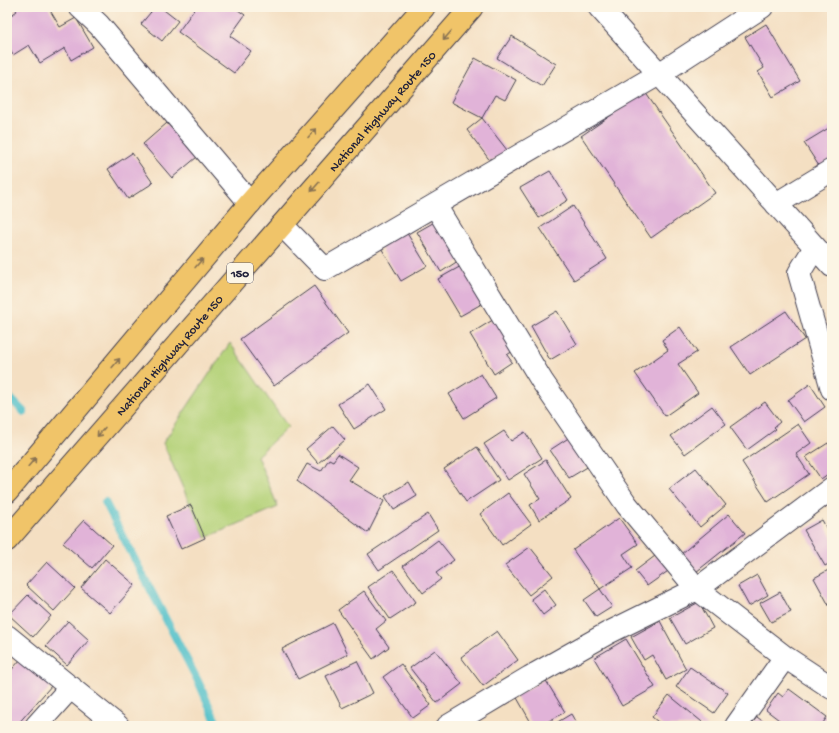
<svg xmlns="http://www.w3.org/2000/svg" width="839" height="733" viewBox="0 0 839 733" font-family="'Gochi Hand',sans-serif">
<style>
.green{fill:#b3d177;stroke:#6a7a59}
.lines{fill:none;stroke-linecap:round;stroke-linejoin:round}
.stream{stroke:#54c1ca;stroke-width:8}
.building{fill:#e1b3d8}
.minor-casing{stroke:#423e4f;stroke-width:24}
.highway-casing{stroke:#423e4f;stroke-width:24}
.minor{stroke:#fff;stroke-width:22}
.highway{stroke:#f0c469;stroke-width:22}
.oneway{stroke:#897352}
.labels{text-anchor:middle;stroke-width:3;stroke-linejoin:round;paint-order:stroke}
.shield{fill:#fcf5e5;stroke:#63616e;stroke-width:1}
.shield-label{font-size:12px;font-weight:bold;fill:#22223b}
.street-label{font-size:13px;fill:#22223b;stroke:#fcf5e5}
</style>
<rect width="100%" height="100%" fill="#fcf5e5"/>
<filter id="ink" filterUnits="userSpaceOnUse"><feTurbulence type="fractalNoise" baseFrequency=".025" numOctaves="2"/><feDisplacementMap in="SourceGraphic" scale="8" xChannelSelector="R" yChannelSelector="G"/><feConvolveMatrix kernelMatrix="1 2 1 2 8 2 1 2 1" color-interpolation-filters="sRGB"/></filter>
<filter id="wash" filterUnits="userSpaceOnUse"><feTurbulence type="fractalNoise" baseFrequency=".012" numOctaves="4" result="noise"/><feDisplacementMap in="SourceGraphic" scale="16" xChannelSelector="R" yChannelSelector="G"/><feGaussianBlur stdDeviation="0.9" result="paint"/><feColorMatrix in="noise" values="0 0 0 0 0 0 0 0 0 0 0 0 0 0 0 0 0 1.4 0 .05"/><feComposite in="paint" operator="in"/></filter>
<g filter="url(#wash)">
<rect width="100%" height="100%" fill="#f4dfc2"/>
<!-- green -->
<path class="green" d="M230,343L288,427L257,456L278,507L205,538L163,443Z"/>
<g class="lines">
<!-- stream -->
<path class="stream" d="M7,395L24,412
M105,502L199,683L218,726"/>
</g>
<g id="blocks">
<!-- building -->
<path class="building" d="M14,7H48L60,27L76,18L93,47L71,60L65,48L40,63L29,45L13,55L7,45V18L17,11Z
M155,7H160L178,21L162,41L141,24Z
M196,7H234L245,15L230,36L251,51L234,73L178,32Z
M766,24L800,81L773,97L758,72L764,68L745,37Z
M512,36L556,64L542,86L497,58Z
M475,58L516,80L505,100L495,95L482,118L451,102Z
M645,92L715,193L651,238L581,136Z
M482,118L507,150L491,162L467,130Z
M167,123L197,157L172,178L143,144Z
M832,126V159L819,166L804,143Z
M132,153L153,183L128,199L108,169Z
M550,171L568,200L539,218L520,188Z
M573,206L607,259L574,280L540,228Z
M438,220L461,259L441,272L417,232Z
M405,230L427,266L401,281L380,246Z
M463,265L485,302L460,316L438,279Z
M314,286L348,333L274,386L240,339Z
M557,311L577,344L550,360L531,326Z
M786,311L805,339L750,375L731,347Z
M496,318L516,349L507,355L512,362L494,374L470,334Z
M680,327L697,352L678,364L698,393L665,416L635,373L668,350L662,340Z
M481,374L496,398L464,418L449,394Z
M370,384L386,409L354,429L338,404Z
M810,384L825,407L804,422L788,400Z
M765,402L780,422L774,427L776,429L747,450L730,427Z
M712,406L726,424L685,454L671,436Z
M798,424L811,443L796,454L809,474L768,502L742,462Z
M333,426L345,440L318,463L306,449Z
M504,431L511,441L525,432L542,458L508,480L484,444Z
M570,437L589,466L569,478L550,450Z
M828,443L832,450V471L821,479L806,457Z
M477,447L499,480L466,502L444,469Z
M338,454L358,467L349,480L384,501L368,533L297,481L307,464L321,471L329,459L333,461Z
M546,460L571,499L539,520L530,505L540,499L524,474Z
M696,468L726,505L700,527L669,489Z
M409,482L417,496L394,510L385,496Z
M508,493L531,524L502,545L480,514Z
M191,505L205,538L181,549L166,516Z
M428,514L438,530L379,570L368,554Z
M729,514L745,533L696,572L681,554Z
M619,518L638,544L623,554L632,568L600,589L573,550Z
M84,520L112,545L92,568L63,543Z
M822,520L832,538V562L825,566L804,530Z
M438,540L454,560L436,573L441,579L423,593L403,566Z
M530,547L553,576L529,595L505,565Z
M659,553L671,569L647,586L635,571Z
M105,559L135,585L110,613L81,588Z
M47,562L75,588L54,611L26,585Z
M832,568V611L814,578Z
M393,570L416,602L390,619L368,587Z
M757,575L768,595L749,606L738,586Z
M544,589L556,605L543,615L531,599Z
M600,589L612,607L596,617L584,600Z
M364,591L386,621L376,629L389,647L373,659L338,610Z
M780,592L791,612L771,622L760,603Z
M28,595L51,616L33,637L9,615Z
M699,602L713,628L685,644L670,618Z
M68,621L89,640L67,665L46,646Z
M660,621L686,669L666,680L652,655L644,660L631,637Z
M333,623L348,654L298,679L282,649Z
M497,631L518,660L483,686L461,657Z
M626,639L655,687L622,706L594,658Z
M435,650L462,684L437,703L410,668Z
M21,659L52,685L16,726H10L7,723V675Z
M357,661L373,693L342,708L326,676Z
M401,664L431,705L413,718L383,677Z
M690,667L728,693L714,713L676,687Z
M545,679L565,712L540,726H533L516,696Z
M789,689L827,717L821,726H787L766,710L778,693L783,697Z
M669,695L707,726H663L652,717Z
M571,714L578,726H551Z
M757,717L769,726H750Z"/>
</g>
</g>
<g filter="url(#ink)">
<use href="#blocks" fill-opacity="0" stroke="#423e4f" stroke-width="1"/>
<g class="lines">
<!-- minor casing -->
<g class="minor-casing">
<path id="minor" d="M80,7L99,25L250,203
M599,7L832,266
M776,204L832,170
M435,205L542,381L627,505L697,589L785,657L832,688
M282,225L325,269L659,74L762,7
M815,247L799,273L832,389
M7,636L118,726
M36,726L71,687
M448,726L530,677L608,633L697,589L832,488
M736,726L785,657"/>
</g>
<!-- highway casing -->
<g class="highway-casing">
<g id="highway">
<path d="M7,492L250,203L424,7"/>
<path id="s1" d="M7,540L472,7"/>
</g>
</g>
<!-- minor -->
<use href="#minor" class="minor"/>
<!-- highway -->
<use href="#highway" class="highway"/>
</g>
<!-- one-way arrows -->
<defs><path id="oneway-shaft" d="M-6 0H5M1.5-3L5.5 0L1.5 3" fill="none" stroke-width="1.6" stroke-linecap="round" stroke-linejoin="round"/></defs>
<g class="oneway">
<use href="#oneway-shaft" transform="translate(447 36) rotate(131)"/>
<use href="#oneway-shaft" transform="translate(312 133) rotate(-48)"/>
<use href="#oneway-shaft" transform="translate(315 187) rotate(131)"/>
<use href="#oneway-shaft" transform="translate(199 263) rotate(-50)"/>
<use href="#oneway-shaft" transform="translate(116 363) rotate(-50)"/>
<use href="#oneway-shaft" transform="translate(101 432) rotate(131)"/>
<use href="#oneway-shaft" transform="translate(32 462) rotate(-50)"/>
</g>
</g>
<g class="labels">
<!-- shield labels -->
<rect class="shield" x="227" y="263" width="26" height="20" rx="3"/>
<g class="shield-label">
<text x="240" y="277">150</text>
</g>
<!-- street labels -->
<g class="street-label">
<text dy="5" stroke="none"><textPath href="#s1" startOffset="570">National Highway Route 150</textPath></text>
<text dy="5" stroke="none"><textPath href="#s1" startOffset="246">National Highway Route 150</textPath></text>
</g>
</g>
<!-- margin -->
<rect width="839" height="733" fill="none" stroke="#fcf5e5" stroke-width="24"/>
</svg>
